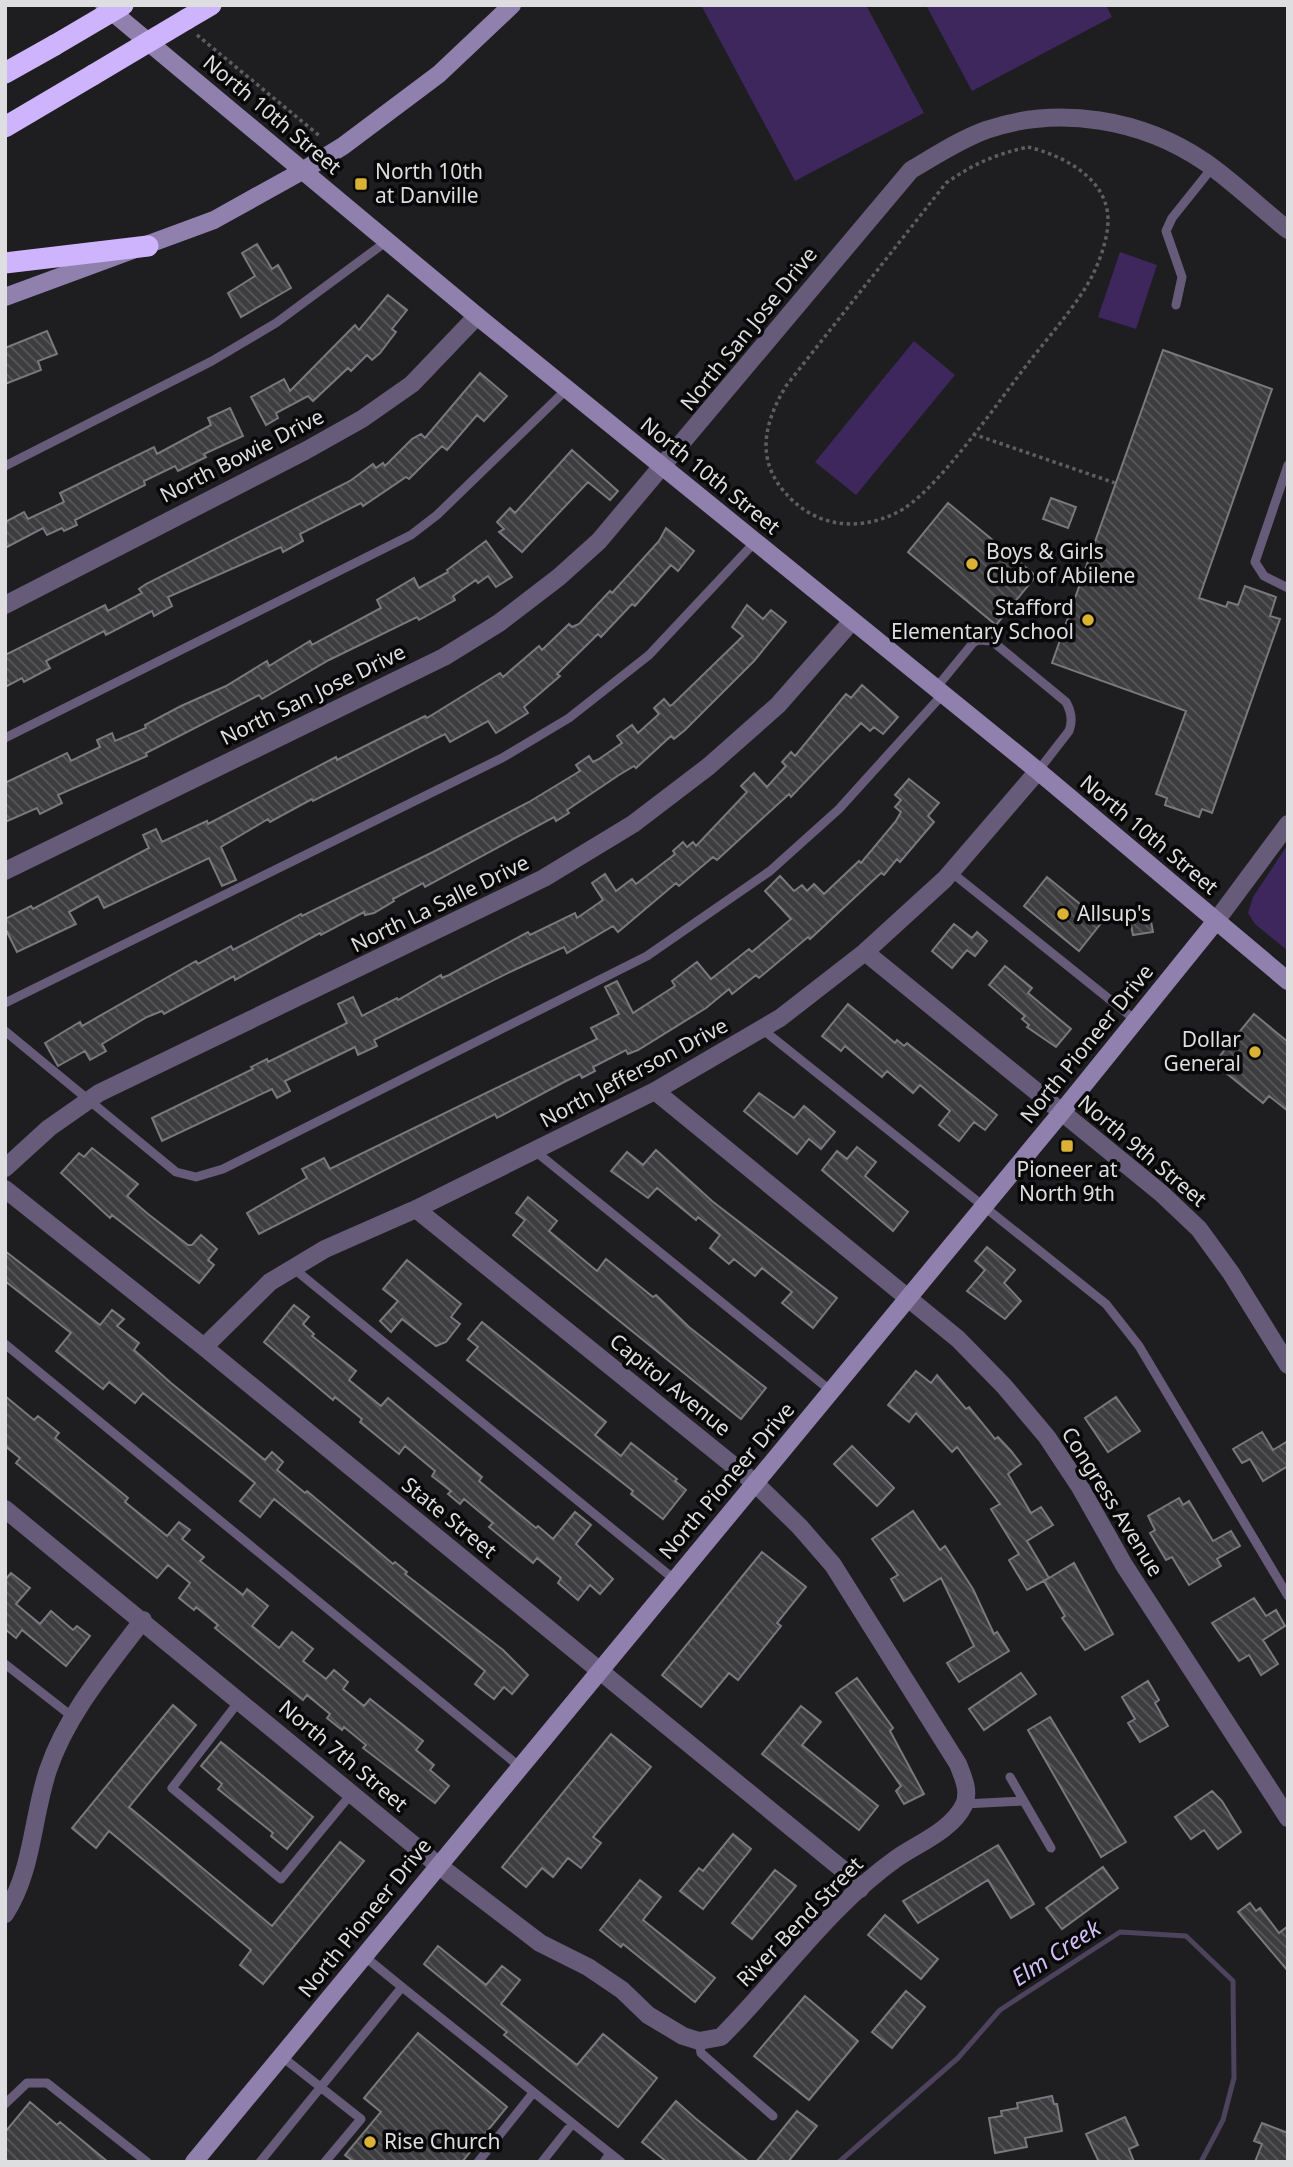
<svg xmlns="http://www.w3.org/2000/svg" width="1293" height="2167" viewBox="0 0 1293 2167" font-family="'Noto Sans',sans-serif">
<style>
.park{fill:#3d275c}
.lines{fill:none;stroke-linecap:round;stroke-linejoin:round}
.stream{stroke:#4d435c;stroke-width:5}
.building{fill:url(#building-back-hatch);stroke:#79787c;stroke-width:2}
.path{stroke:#5e5d60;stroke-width:3.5;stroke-dasharray:3.5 3.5;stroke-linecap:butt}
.lane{stroke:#665c79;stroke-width:9}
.street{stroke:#665c79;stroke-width:18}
.secondary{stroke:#9080ae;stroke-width:18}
.highway{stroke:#ceb4fd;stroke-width:21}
.highway-bridge{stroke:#ceb4fd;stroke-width:21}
.poi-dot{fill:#dbb233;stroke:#080809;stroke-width:2.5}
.labels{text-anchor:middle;stroke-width:7;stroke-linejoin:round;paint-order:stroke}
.street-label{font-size:21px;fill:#dedee0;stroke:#080809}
.poi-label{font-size:21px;fill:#dedee0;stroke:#080809;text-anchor:start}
.water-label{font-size:23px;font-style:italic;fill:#d1bef6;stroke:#080809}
</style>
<defs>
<pattern id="building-back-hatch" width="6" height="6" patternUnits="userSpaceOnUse" patternTransform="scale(1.75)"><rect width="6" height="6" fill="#3d3c3f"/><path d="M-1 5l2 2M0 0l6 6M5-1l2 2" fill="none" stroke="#59585a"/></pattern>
</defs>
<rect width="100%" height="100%" fill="#1e1d20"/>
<!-- park -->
<path class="park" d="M701,5H866L924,113L795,181Z
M926,5H1106L1112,17L972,91Z
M1120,252L1157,265L1136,329L1098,317Z
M914,341L955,375L856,495L815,462Z
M1288,844V951L1255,924L1248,913L1253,897Z"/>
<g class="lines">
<!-- stream -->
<path class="stream" d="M839,2162L958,2058L1000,2010L1120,1932L1186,1936L1233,1981L1234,2078L1223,2120L1201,2162"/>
</g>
<!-- building -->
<path class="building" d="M257,244L272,269L278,265L291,288L241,317L228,293L255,276L242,253Z
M388,295L407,310L392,329L396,332L380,353L372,360L367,355L351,371L348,368L313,401L308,396L276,413L278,418L266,425L251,397L284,379L290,391L355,325L359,330Z
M47,331L57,354L38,361L41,370L5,384V348Z
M1163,350L1272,389L1199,598L1226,607L1228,602L1238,605L1245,586L1276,597L1270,616L1280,619L1212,813L1202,809L1199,817L1165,805L1167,798L1156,794L1186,711L1052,663Z
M480,373L507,396L484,421L477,415L447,450L442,446L409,479L406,477L363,506L361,503L300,534L303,541L283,552L281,547L168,597L172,606L154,616L152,611L106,635L104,631L46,661L50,668L24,682L22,678L5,687V655L105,605L108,611L142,593L139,589L146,584L350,481L373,464L376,468L383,463L385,466L412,439L421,434L425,438Z
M230,408L243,436L204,454L206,457L178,471L175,466L144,481L145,485L75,520L77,525L64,531L62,528L47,535L43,528L5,548V522L24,512L28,519L64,502L60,493L154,447L157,454L211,425L208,418Z
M572,450L618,491L610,500L588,482L522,552L499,532L504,529L497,522L510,508L515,513Z
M1051,498L1076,507L1068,528L1043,519Z
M948,503L1036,576L996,625L908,552Z
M666,528L694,551L678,571L671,565L635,606L632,604L601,637L598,634L557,674L560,676L524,707L528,713L496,733L488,721L450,742L445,734L313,801L312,799L270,822L268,819L221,847L236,880L222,886L209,858L104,908L98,896L69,912L76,924L17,952L5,928V919L31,906L33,909L149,848L143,835L156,829L162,842L207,821L208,824L336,757L337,760L425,716L427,718L500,673L503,677L539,646L542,650L569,624L572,627L579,624L610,591L612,593L659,541Z
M486,541L512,577L496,587L488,576L478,583L476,580L453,596L455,600L419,620L417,617L329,660L262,699L259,695L146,753L147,756L58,795L62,803L40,814L37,808L5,822V783L67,753L71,761L100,747L97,740L112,733L115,741L146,728L145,725L181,706L226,686L267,661L269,666L310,641L312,645L381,608L377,600L414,578L419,588L448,572L447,570Z
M747,605L763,619L771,610L786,622L754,661L685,730L674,739L671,736L636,768L634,766L619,775L567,810L569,813L556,821L554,817L425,887L423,883L393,899L394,901L374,913L365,915L364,912L321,935L320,933L235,980L234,976L164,1014L162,1011L147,1017L102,1044L106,1051L90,1060L85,1051L58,1066L45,1043L80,1022L82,1026L196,961L198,964L231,946L233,950L301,914L302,916L433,852L529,802L580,771L576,765L589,756L593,762L599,759L622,743L617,736L632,725L638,733L659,714L654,708L664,699L670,706L673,704L743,636L732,627Z
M862,685L898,717L883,734L874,727L870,731L861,723L791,797L789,794L717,860L713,857L679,886L676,883L618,932L613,926L567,953L564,947L512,971L374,1040L377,1046L358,1055L355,1047L285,1081L290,1091L277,1098L272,1089L162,1141L152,1118L253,1069L251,1067L267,1059L268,1062L347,1023L338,1004L353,997L362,1016L397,998L398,1000L441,975L442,978L449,975L528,932L530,935L575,913L577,918L603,900L592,883L605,874L616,891L632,879L636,884L675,854L673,851L683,842L687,847L693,842L696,846L747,792L741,786L754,773L767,787L786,766L782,762L791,752L795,756L846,694L851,698Z
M909,779L939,803L928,816L934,822L900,862L897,859L884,875L881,873L810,939L808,937L759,978L756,975L732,994L729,989L706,1008L638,1050L628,1054L626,1050L593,1067L595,1071L582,1078L580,1074L564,1082L497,1118L495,1114L259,1234L247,1213L307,1178L302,1169L324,1158L330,1169L597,1039L591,1028L619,1014L605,987L617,981L633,1013L675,986L672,981L697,962L711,979L749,949L752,952L791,919L765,891L780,876L794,891L802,885L807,891L814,884L824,894L859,861L861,863L896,821L901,812L895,807L901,800L895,795Z
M1047,877L1102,922L1079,951L1024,906Z
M1149,911L1153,932L1133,935L1129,915Z
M954,924L972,938L977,932L987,941L975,956L967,950L952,968L932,951Z
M1005,966L1032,988L1028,993L1071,1029L1056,1047L1027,1027L1029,1025L1022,1019L1025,1016L989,985Z
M848,1004L895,1043L897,1040L904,1046L907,1043L997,1115L985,1130L974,1122L959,1141L939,1125L950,1111L920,1085L913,1093L887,1071L882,1077L845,1046L841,1051L822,1036Z
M1254,1014L1288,1042V1111L1269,1096L1263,1103L1214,1063Z
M759,1093L794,1118L804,1106L835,1132L821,1149L809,1139L797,1154L744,1111Z
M857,1147L876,1162L865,1176L908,1212L893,1231L822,1170L837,1151L847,1159Z
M92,1148L138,1184L127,1196L148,1214L188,1245H192L201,1235L217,1249L208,1260L214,1265L199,1283L112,1215L110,1218L61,1173L79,1153L84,1157Z
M656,1150L712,1201L837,1298L813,1328L782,1303L792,1292L762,1268L755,1276L734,1259L729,1264L710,1248L720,1235L698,1217L696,1220L657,1188L648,1198L611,1171L627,1152L643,1165Z
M528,1197L557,1221L549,1231L597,1271L606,1259L653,1297L656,1295L689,1327L766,1388L741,1419L513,1235L525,1220L516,1213Z
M987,1247L1015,1270L1004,1283L1021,1301L1005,1319L967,1291L985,1270L975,1261Z
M5,1251L100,1325L112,1310L124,1319L117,1326L139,1343L134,1350L171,1383L265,1460L272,1452L283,1462L277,1470L305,1493L307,1491L393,1564L395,1562L407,1572L405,1574L503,1650L528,1675L512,1694L504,1687L494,1699L475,1684L485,1671L274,1499L260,1517L240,1501L255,1483L143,1393L135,1403L109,1382L103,1389L56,1351L71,1333L5,1281Z
M407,1260L461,1304L451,1317L460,1324L446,1342L436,1346L402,1319L391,1332L380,1321L398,1301L383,1289Z
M294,1305L309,1317L303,1324L314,1334L312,1336L356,1371L349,1380L381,1406L388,1398L407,1414L482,1477L479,1481L536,1528L538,1526L553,1539L575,1512L591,1525L576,1544L613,1579L600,1594L590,1585L578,1600L558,1583L561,1578L537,1558L533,1563L506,1541L489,1527L493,1523L464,1499L460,1504L448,1494L451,1491L432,1476L435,1471L405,1446L399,1454L360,1422L362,1419L335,1397L333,1400L264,1342Z
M482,1322L606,1422L595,1435L621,1456L631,1443L677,1479L675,1481L686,1490L663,1519L631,1494L633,1491L467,1360L478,1347L468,1339Z
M916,1371L931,1383L937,1375L966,1409L969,1407L995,1439L998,1437L1011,1451L1021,1464L1008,1474L1031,1513L1041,1507L1053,1525L1027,1541L1049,1578L1027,1590L1009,1560L1019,1554L991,1509L1000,1504L957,1447L952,1452L916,1413L909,1422L888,1405Z
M5,1396L34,1420L38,1416L59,1433L55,1438L128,1498L125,1502L167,1536L179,1522L190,1530L182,1539L204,1557L200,1561L243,1595L247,1589L268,1606L252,1626L279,1648L292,1632L313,1649L303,1661L326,1679L334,1670L348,1682L343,1689L364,1706L370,1699L423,1741L416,1750L434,1765L430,1770L449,1786L435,1803L363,1748L366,1745L344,1727L342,1730L327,1718L330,1714L307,1695L303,1700L215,1628L218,1625L196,1607L194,1610L179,1598L190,1583L168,1565L157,1578L16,1463L20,1458L5,1446Z
M1116,1397L1140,1431L1108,1452L1085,1418Z
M1262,1432L1273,1450L1288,1441V1466L1263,1481L1250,1459L1242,1463L1233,1449Z
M852,1446L894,1488L877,1506L834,1464Z
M1179,1498L1183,1505L1189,1501L1213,1541L1231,1531L1240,1546L1217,1559L1221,1566L1189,1585L1172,1557L1166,1560L1150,1533L1155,1530L1148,1516Z
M913,1511L940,1550L945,1546L973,1589L994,1634L997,1632L1009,1651L959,1682L947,1663L974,1646L941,1578L904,1601L891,1579L898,1575L872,1539Z
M762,1552L806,1587L777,1623L781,1626L738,1680L729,1673L701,1707L662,1675Z
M1074,1563L1113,1634L1085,1650L1062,1618L1065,1616L1044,1581Z
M11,1573L30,1588L16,1604L40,1624L51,1611L73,1630L77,1626L90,1636L66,1666L22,1630L16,1638L5,1629V1580Z
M1254,1598L1266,1616L1276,1610L1285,1626L1263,1640L1278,1664L1261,1675L1249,1655L1239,1661L1212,1623Z
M1021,1673L1036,1694L984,1730L969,1709Z
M857,1678L893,1728L890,1731L924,1794L904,1804L896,1791L901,1786L836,1693Z
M1148,1681L1159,1700L1155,1703L1168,1726L1140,1742L1128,1723L1135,1719L1122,1697Z
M173,1705L196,1725L129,1807L272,1926L340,1842L364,1861L263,1984L240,1965L251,1950L109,1831L96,1848L72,1828Z
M801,1706L821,1722L802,1745L878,1806L859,1830L762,1754Z
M1050,1717L1126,1842L1101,1857L1028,1730Z
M611,1734L651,1767L593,1837L601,1843L581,1868L568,1858L553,1877L542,1868L526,1887L502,1867Z
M221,1742L313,1817L287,1849L271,1836L273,1833L218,1789L222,1784L201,1766Z
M1212,1791L1222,1801L1241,1832L1218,1849L1204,1830L1191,1839L1175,1817Z
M733,1834L751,1849L703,1909L680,1891L699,1868L703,1871Z
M998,1845L1034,1904L1011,1918L988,1880L918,1923L903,1901Z
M1103,1867L1118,1888L1062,1929L1046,1908Z
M775,1870L796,1886L752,1939L732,1923Z
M640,1880L661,1897L643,1920L715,1978L695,2002L623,1944L621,1947L600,1930Z
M1250,1903L1256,1911L1260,1908L1279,1933L1288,1926V1971L1238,1912Z
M885,1915L938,1959L921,1979L868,1935Z
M438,1946L486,1985L502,1966L520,1980L501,2004L577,2065L603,2034L657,2078L618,2127L504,2035L507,2032L424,1964Z
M906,1991L925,2007L892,2048L872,2032Z
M805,1996L858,2041L809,2100L754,2056Z
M418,2033L507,2107L462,2162H354L345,2155L381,2112L364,2098Z
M1052,2096L1054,2104H1057L1062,2131L1025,2138L1027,2147L995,2153L989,2118L1002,2116L1001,2111L1018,2108L1017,2103Z
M676,2101L695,2118L749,2162H667L642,2142Z
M30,2102L57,2125L60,2122L108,2162H5V2132Z
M797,2111L817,2126L788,2162H756Z
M1125,2117L1138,2145L1129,2149L1134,2162H1099L1086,2134Z
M1262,2123L1288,2133V2162H1255L1262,2144L1254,2141Z"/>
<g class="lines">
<!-- path -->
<path class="path" d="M197,35L321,137
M1028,147C1062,155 1108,178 1108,220C1108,242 1096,272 1084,290C1068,315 1047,339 1029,362C1000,399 935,495 896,513C853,534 808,525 779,485C756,452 767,418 786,386L946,183C973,164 996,154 1028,147Z
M973,434L1115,483"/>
<!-- lane -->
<path class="lane" d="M1176,305L1182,277L1166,231L1172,218L1212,168
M1288,465L1255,562L1264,576L1288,588
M5,466L212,361L276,323L387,241
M936,688L973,643L978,640L992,641L1066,702C1071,711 1073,721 1069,731L1038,771
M5,738L411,535L437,515L567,389
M951,872L1134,1019
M5,1003L502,758L569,718L649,655L755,542
M762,1029L1106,1304L1139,1346L1288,1596
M5,1031L176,1172L196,1177L223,1169L647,956L770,871L839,809L943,694
M535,1151L831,1391
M293,1268L675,1580
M5,1344L520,1767
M5,1664L74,1718
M240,1700L172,1788L281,1879L352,1793
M1010,1777L1051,1848
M964,1804L1022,1801
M364,1956L402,1987
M699,2041L701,2053L773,2116
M281,2056L361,2119L325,2162
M5,2104L27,2083H47L147,2162
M260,2162L402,1987L621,2162
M478,2162L533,2093
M542,2162L572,2124
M604,2162L610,2153"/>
<!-- street -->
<path class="street" d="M5,605L305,451L362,419L412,384L477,316
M5,871L444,657L499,623L559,577L599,541L911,170C935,156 959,140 986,130C1059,105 1142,119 1205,162C1234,182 1260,208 1288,230
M1216,921L1288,824
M865,952L1161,1193L1199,1229L1231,1273L1288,1365
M655,1091L958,1339L1004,1386L1047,1437L1080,1487L1124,1565L1288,1818
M5,1168L49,1128L99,1093L544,878L633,824L709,766L778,705L852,621
M5,1189L204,1347L842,1869L860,1889
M204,1347L270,1282L325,1249L416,1209L655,1091L780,1018L865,952L945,879L1038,771
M5,1509L438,1865L540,1943L588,1967L622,1990L648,2015L683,2036L699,2041L721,2037C780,1978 829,1906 897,1858C919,1843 952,1830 964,1805C970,1791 963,1777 958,1764L833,1565L800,1527L755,1483L416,1209
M5,1914C33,1871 32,1818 48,1770C67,1714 108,1666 143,1620"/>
<!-- secondary -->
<path class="secondary" d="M104,5L477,316L1038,771L1288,981
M5,297L214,220L304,170L343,146L439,74L512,5
M194,2162L1061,1113L1216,921"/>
<!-- highway -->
<path class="highway" d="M187,19L211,5
M5,73L55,45
M5,127L93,75
M5,263L148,246"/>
<!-- highway-bridge -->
<path class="highway-bridge" d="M55,45L123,5
M93,75L187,19"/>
</g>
<!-- markers -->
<g class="poi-dot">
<rect x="354" y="177" width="14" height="14" rx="3.5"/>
<circle cx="972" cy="564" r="7"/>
<circle cx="1088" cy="620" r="7"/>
<circle cx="1063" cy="914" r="7"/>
<circle cx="1255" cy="1052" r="7"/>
<rect x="1060" y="1139" width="14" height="14" rx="3.5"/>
<circle cx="370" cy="2142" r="7"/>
</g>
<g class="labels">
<!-- street labels -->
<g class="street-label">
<text transform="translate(272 115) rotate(40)" y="7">North 10th Street</text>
<text transform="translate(749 329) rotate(-51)" y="7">North San Jose Drive</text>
<text transform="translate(242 456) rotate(-27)" y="7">North Bowie Drive</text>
<text transform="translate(710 476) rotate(39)" y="7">North 10th Street</text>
<text transform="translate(313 695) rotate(-26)" y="7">North San Jose Drive</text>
<text transform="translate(1149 835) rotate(40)" y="7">North 10th Street</text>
<text transform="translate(440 904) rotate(-26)" y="7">North La Salle Drive</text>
<text transform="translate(1087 1044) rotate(-51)" y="7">North Pioneer Drive</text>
<text transform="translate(634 1073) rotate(-28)" y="7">North Jefferson Drive</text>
<text transform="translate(1142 1151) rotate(40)" y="7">North 9th Street</text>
<text transform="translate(670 1385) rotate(39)" y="7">Capitol Avenue</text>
<text transform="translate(727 1481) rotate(-50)" y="7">North Pioneer Drive</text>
<text transform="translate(1112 1502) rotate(58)" y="7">Congress Avenue</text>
<text transform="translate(449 1518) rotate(39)" y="7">State Street</text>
<text transform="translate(343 1756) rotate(40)" y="7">North 7th Street</text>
<text transform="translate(365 1918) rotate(-51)" y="7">North Pioneer Drive</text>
<text transform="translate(800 1922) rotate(-46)" y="7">River Bend Street</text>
</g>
<!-- poi labels -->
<g class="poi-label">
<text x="375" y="179">North 10th<tspan x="375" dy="24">at Danville</tspan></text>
<text x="986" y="559">Boys &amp; Girls<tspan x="986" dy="24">Club of Abilene</tspan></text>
<text x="1074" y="615" text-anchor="end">Stafford<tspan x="1074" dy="24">Elementary School</tspan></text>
<text x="1077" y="921">Allsup's</text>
<text x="1241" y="1047" text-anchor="end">Dollar<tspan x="1241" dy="24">General</tspan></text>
<text x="1067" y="1177" text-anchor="middle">Pioneer at<tspan x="1067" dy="24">North 9th</tspan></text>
<text x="384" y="2149">Rise Church</text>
</g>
<!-- water labels -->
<g class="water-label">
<text transform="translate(1056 1953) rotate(-33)" y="8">Elm Creek</text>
</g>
</g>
<!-- border -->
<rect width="1293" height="2167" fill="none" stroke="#dedee0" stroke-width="14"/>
</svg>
